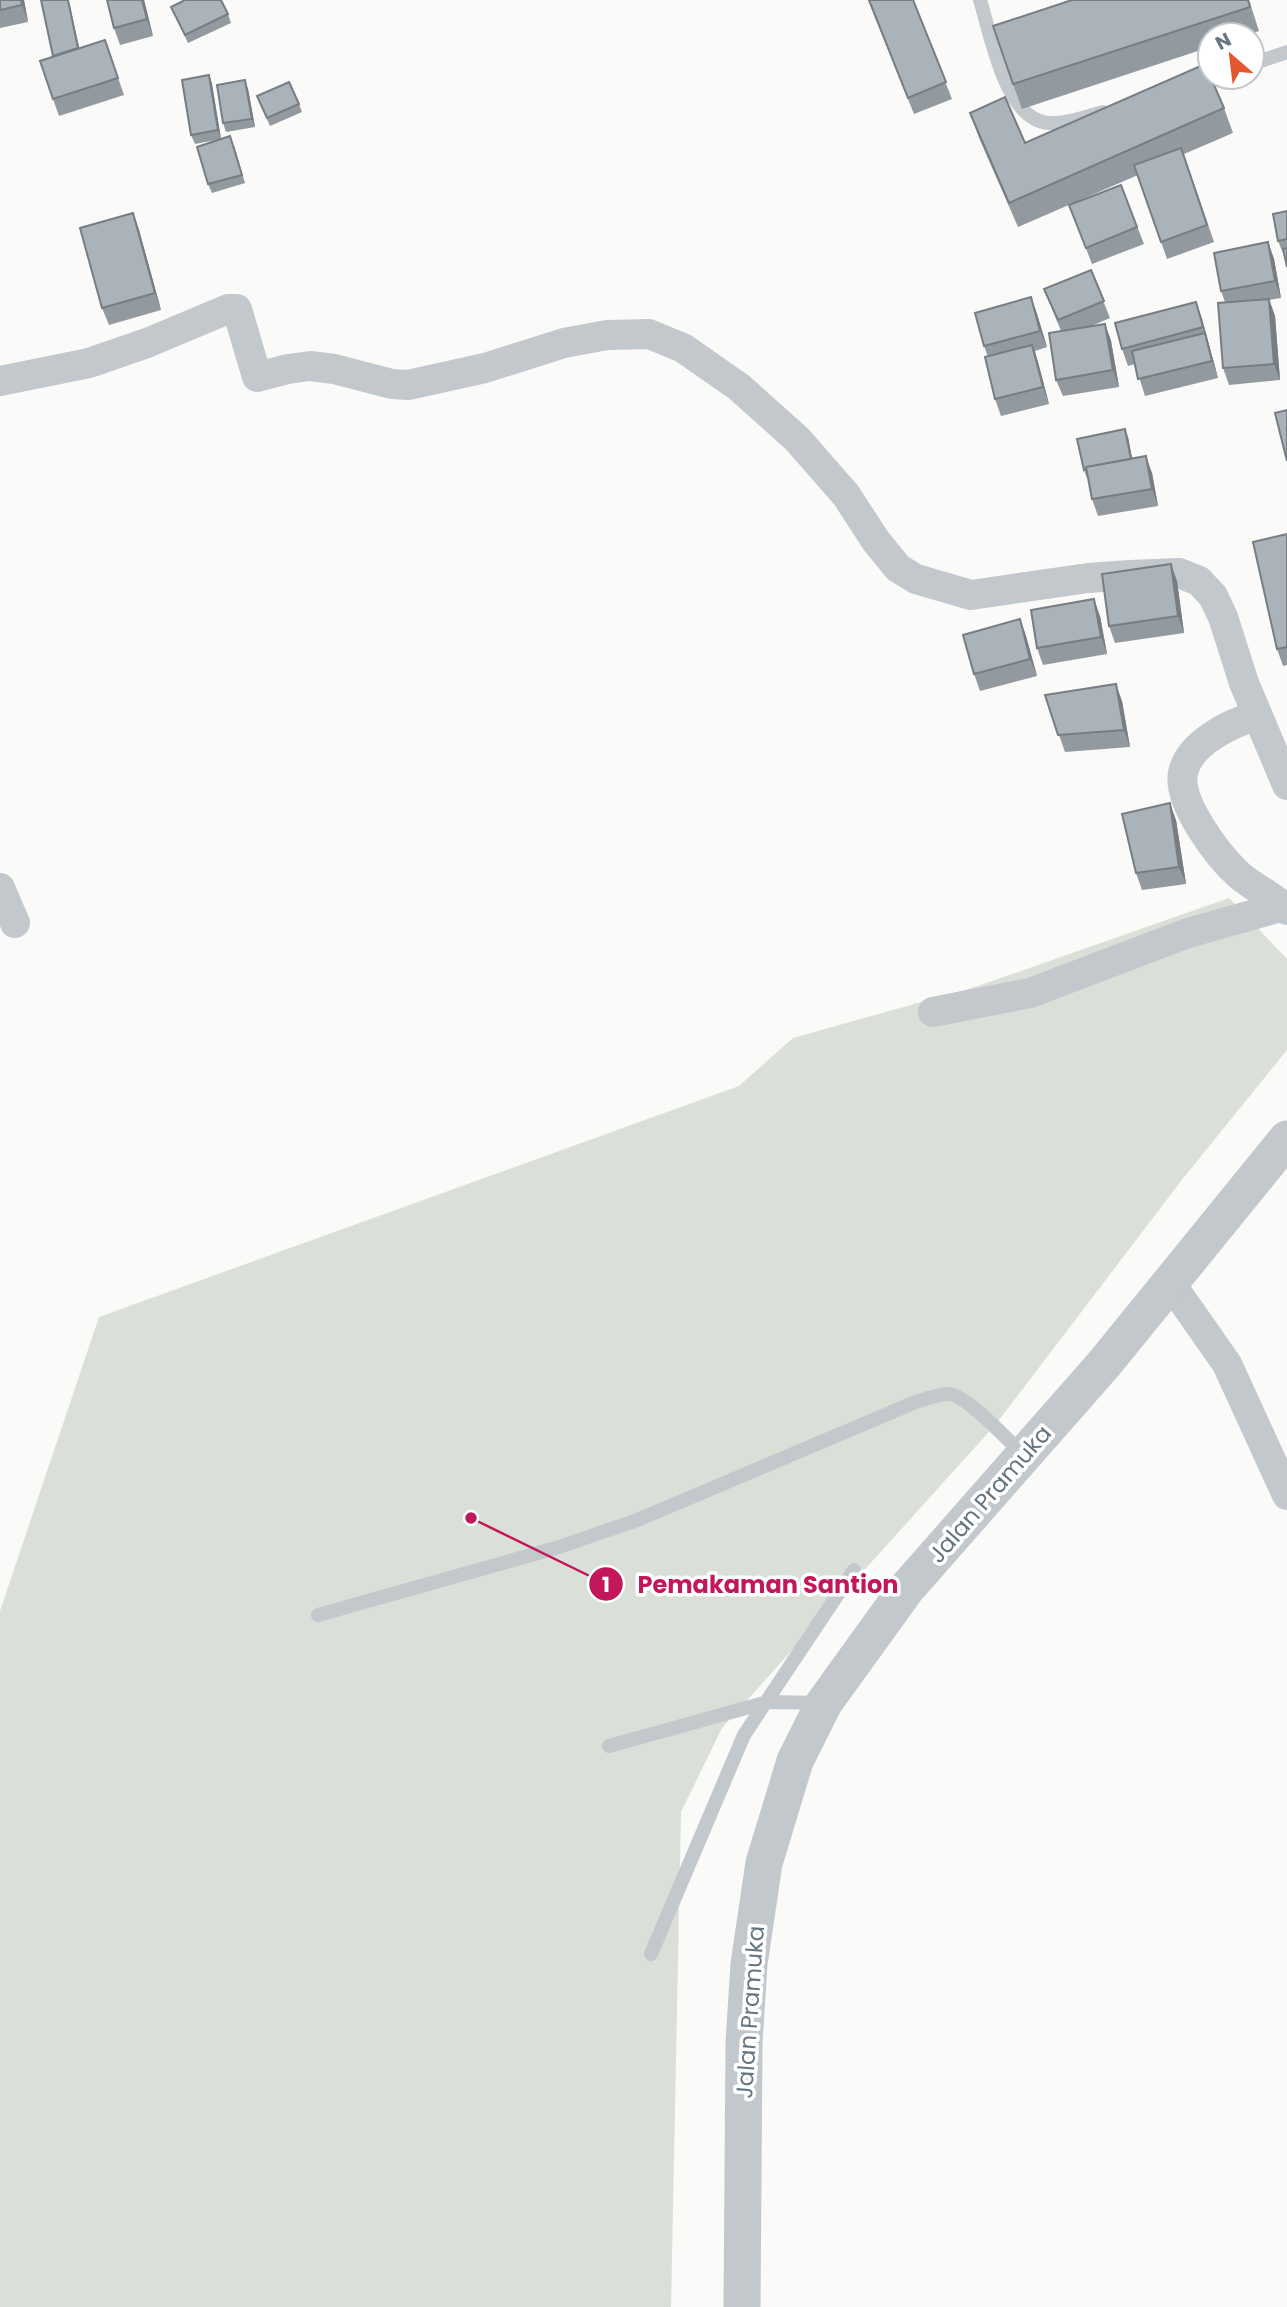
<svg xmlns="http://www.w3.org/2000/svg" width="1287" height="2307" viewBox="0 0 1287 2307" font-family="Poppins,sans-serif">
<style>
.green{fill:#dadfd7}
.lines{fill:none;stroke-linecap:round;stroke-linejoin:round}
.service{stroke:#c3c8cc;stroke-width:14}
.minor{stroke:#c3c8cc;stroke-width:30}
.tertiary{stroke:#c3c8cc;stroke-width:37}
.wall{fill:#929a9f}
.shaded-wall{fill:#777d82}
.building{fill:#aab3b9;stroke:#777d82;stroke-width:2}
.labels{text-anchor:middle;stroke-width:7;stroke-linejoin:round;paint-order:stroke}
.street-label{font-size:23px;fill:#657683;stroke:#fff}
.leader{fill:none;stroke:#c2185b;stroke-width:2.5}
.callout-dot{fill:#c2185b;stroke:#fff;stroke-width:2.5}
.mark-label{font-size:21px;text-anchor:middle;font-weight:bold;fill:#fff}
.callout-label{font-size:24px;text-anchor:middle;font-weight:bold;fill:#c2185b;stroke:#fff;stroke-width:7;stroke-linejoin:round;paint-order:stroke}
</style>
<rect width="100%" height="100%" fill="#fafaf8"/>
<!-- green -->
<path class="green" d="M1229,898L1287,959V1050L1181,1181L996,1424L722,1728L681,1812L671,2307H0V1611L99,1317L739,1086L793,1038L975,987Z"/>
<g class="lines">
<!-- service -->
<path class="service" d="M980,0C991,34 1005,123 1051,123C1068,124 1087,116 1103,112
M1252,64L1287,52
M1193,85L1216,77
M318,1615L556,1548L635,1521L918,1401C927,1399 941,1393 950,1394C970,1398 1007,1440 1023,1454
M609,1746L768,1702L823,1703
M651,1954L744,1735L854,1570"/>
<!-- minor -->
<path class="minor" d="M0,381L89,363L147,343L228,309H237L257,377L288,369L310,366L334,369L392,384L408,385L485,368L564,343L607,335L649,334L683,348L739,387L797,439L846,495L876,541L898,568L916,579L971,595L1088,578L1130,575L1179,573L1199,581L1213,596L1223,617L1244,683L1287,785
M1256,716C1231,723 1189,743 1183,773C1177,802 1218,856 1239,875C1254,888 1273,896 1287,910
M0,888L15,923
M933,1012L1030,993L1188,933L1284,906
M1171,1284L1227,1364L1287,1495"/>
<!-- tertiary -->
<path class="tertiary" d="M742,2307L744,2043L749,1964L764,1863L795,1761L824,1703L907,1588L1104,1364L1287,1139"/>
</g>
<!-- wall -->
<path class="wall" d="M0,0H24L28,22L0,28Z
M144,0L153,36L120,45L114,28Z
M868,0H913L952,99L914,114Z
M1072,0H1249L1259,31L1247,35H1210V47L1022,109L1013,84Z
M171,7L228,14L231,23L188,43Z
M105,40L124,95L59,116L53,99L79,48Z
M209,75L212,84L221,139L195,144L191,135Z
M248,89L255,127L226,132L223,123Z
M257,96L299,104L302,112L270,126Z
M1224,108L1233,133L1184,154L1214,242L1167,259L1138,175L1018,227L979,138L970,113L1025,143Z
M234,145L245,183L212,193L208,184Z
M1121,185L1144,244L1092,264L1069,205Z
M1287,211V267L1285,258L1278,241Z
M133,213L139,230L161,310L109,325L102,308Z
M1268,242L1274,259L1281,298L1269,300L1275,316L1280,380L1229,385L1223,368L1225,302L1221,291Z
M1091,270L1110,318L1089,327L1105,324L1111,341L1119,387L1063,396L1056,380L1061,331L1044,289Z
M1031,297L1037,314L1047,347L1035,351L1049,404L1001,416L995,399L988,357L984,346Z
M1196,302L1202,319L1218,378L1145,396L1135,364L1128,366L1122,349Z
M1128,437L1132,459L1152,473L1158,506L1098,516L1092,499L1088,478H1087L1084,470Z
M1287,534V665L1283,666L1277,649Z
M1177,581L1184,633L1115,643L1109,626Z
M1100,616L1107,654L1043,665L1037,648Z
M1020,619L1026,636L1037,676L980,691L974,674Z
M1045,695L1122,701L1130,747L1065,752Z
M1176,820L1186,884L1142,890L1136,873Z"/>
<!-- shaded-wall -->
<path class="shaded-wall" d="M21,0H24L28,22L22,5Z
M68,0L69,2L82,60L79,51Z
M142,0H144L153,36L147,19Z
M209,75L212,84L221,139L218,130Z
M245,80L248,89L255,127L252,119Z
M133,213L139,230L161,310L155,293Z
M1268,242L1274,259L1281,298L1275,281Z
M1031,297L1037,314L1047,347L1040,331Z
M1269,299L1275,316L1280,380L1274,364Z
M1196,302L1202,319L1218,378L1212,361Z
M1105,324L1111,341L1119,387L1113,370Z
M1032,345L1038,362L1049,404L1043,387Z
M1125,429L1128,437L1134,468L1131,459Z
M1146,456L1152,473L1158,506L1152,489Z
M1171,564L1177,581L1184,633L1178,616Z
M1094,599L1100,616L1107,654L1101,637Z
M1020,619L1026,636L1037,676L1030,659Z
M1116,684L1122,701L1130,747L1124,730Z
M1170,803L1176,820L1186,884L1179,867Z"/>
<!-- building -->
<path class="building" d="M0,0H21L22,5L0,10Z
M41,0H68L78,48L53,56Z
M107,0H142L147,19L114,28Z
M185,0H221L228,14L185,35L171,7Z
M869,0H913L946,82L908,98Z
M1072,0H1248L1250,7L1013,84L993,26Z
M105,40L118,78L53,99L40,61Z
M1205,64L1224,108L1009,203L970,113L1005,97L1025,143Z
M209,75L218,130L191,135L182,80Z
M245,80L252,119L223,123L217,85Z
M289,82L299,104L267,118L257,96Z
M230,136L242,175L208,184L197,147Z
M1181,148L1207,225L1161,242L1134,165Z
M1121,185L1137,227L1086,248L1069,205Z
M1287,211V239L1278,241L1273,214Z
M133,213L155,293L102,308L80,228Z
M1268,242L1275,281L1221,291L1214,253Z
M1287,248V267L1283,249Z
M1091,270L1104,301L1058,320L1044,289Z
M1031,297L1040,331L984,346L975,313Z
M1269,299L1274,364L1223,368L1218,303Z
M1196,302L1203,327L1122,349L1115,323Z
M1105,324L1113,370L1056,380L1049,333Z
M1205,333L1212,361L1138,379L1132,351Z
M1032,345L1043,387L995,399L985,357Z
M1287,410V461L1275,413Z
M1125,429L1131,459L1086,467V469L1084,470L1077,439Z
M1146,456L1152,489L1092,499L1086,467Z
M1287,534V647L1277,649L1253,542Z
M1171,564L1178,616L1109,626L1102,574Z
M1094,599L1101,637L1037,648L1031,610Z
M1020,619L1030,659L974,674L963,635Z
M1116,684L1124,730L1058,735L1045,695Z
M1170,803L1179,867L1136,873L1122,814Z"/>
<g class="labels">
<!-- street labels -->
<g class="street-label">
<text transform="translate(990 1494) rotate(-49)" y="8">Jalan Pramuka</text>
<text transform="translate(750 2012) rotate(-86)" y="8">Jalan Pramuka</text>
</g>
</g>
<!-- callouts -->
<path class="leader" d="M471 1518L606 1584"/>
<g class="callout-dot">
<circle cx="471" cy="1518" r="7"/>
<circle cx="606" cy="1584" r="18"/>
</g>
<g class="mark-label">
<text x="606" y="1592">1</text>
</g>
<g class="callout-label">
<text x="768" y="1593">Pemakaman Santion</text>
</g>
<!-- north arrow -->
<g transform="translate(1231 56) rotate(332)"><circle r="33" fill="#ffffff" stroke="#c1c8cd" stroke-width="2"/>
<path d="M0-5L12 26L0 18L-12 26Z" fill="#e4572e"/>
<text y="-10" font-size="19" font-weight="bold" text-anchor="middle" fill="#657683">N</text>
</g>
</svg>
